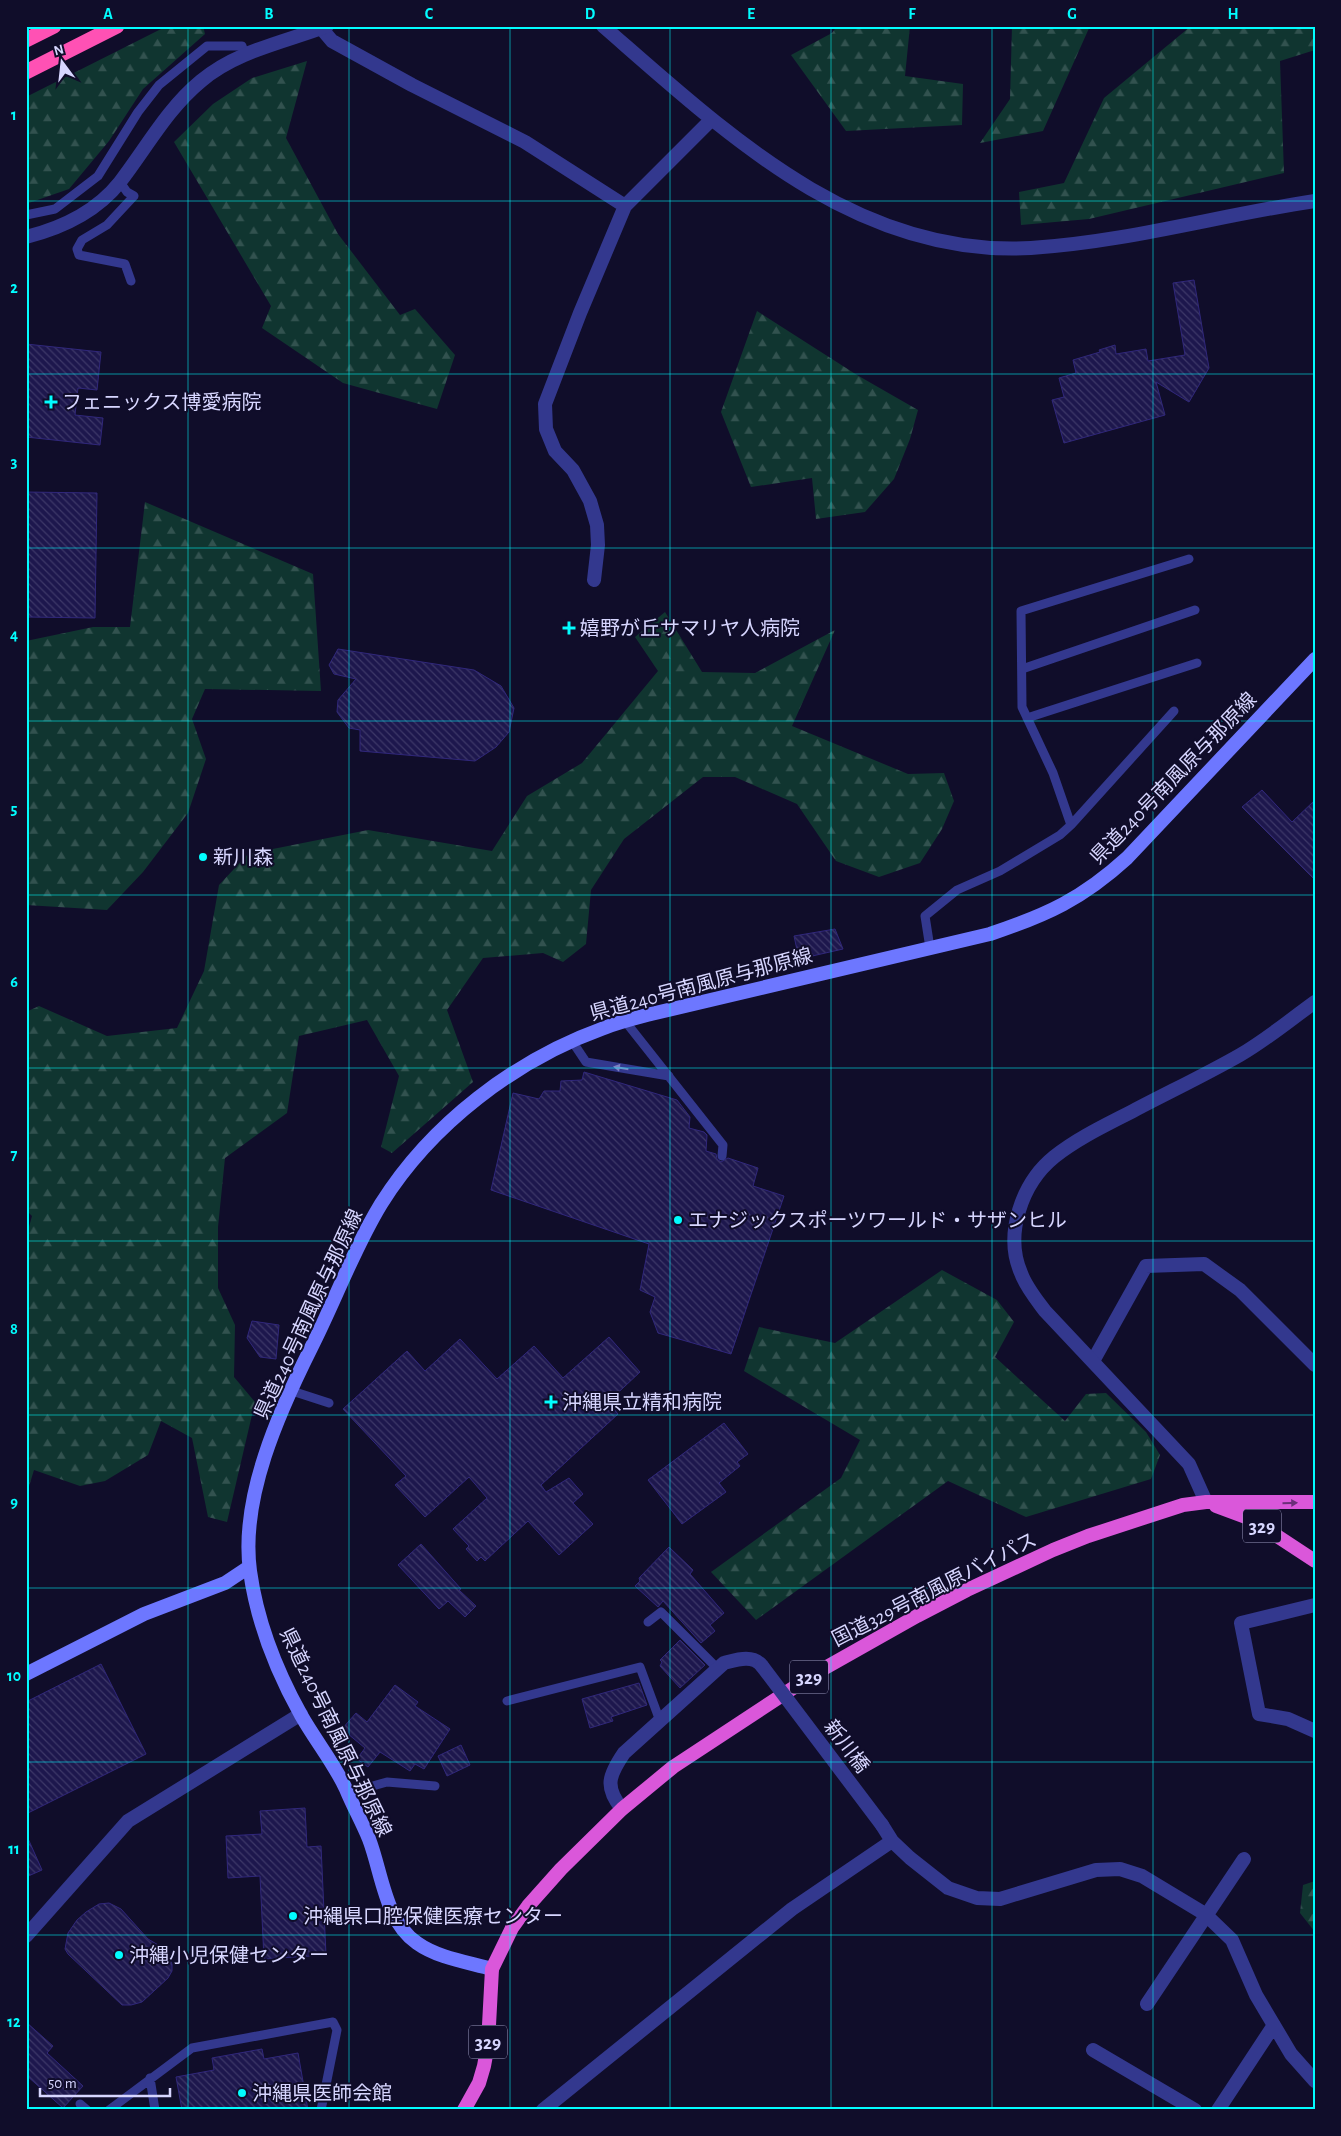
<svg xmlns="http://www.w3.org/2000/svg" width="1341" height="2136" viewBox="0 0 1341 2136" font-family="'Alegreya Sans','Noto Sans JP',sans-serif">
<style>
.forest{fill:url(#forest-firs)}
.building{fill:url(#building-back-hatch);stroke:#30277b}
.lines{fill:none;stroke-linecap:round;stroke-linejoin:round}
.service{stroke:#33388e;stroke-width:9}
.minor{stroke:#33388e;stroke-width:14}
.tertiary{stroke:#33388e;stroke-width:14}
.secondary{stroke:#6d77ff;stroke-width:14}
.trunk{stroke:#da57da;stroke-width:14}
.motorway{stroke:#ff51b4;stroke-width:15}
.minor-bridge{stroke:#33388e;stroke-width:14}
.oneway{fill:#7d7fc1}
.oneway2{fill:#6b2e79}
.grid{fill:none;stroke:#02fdff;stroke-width:1;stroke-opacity:0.55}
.poi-dot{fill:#02fdff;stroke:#100d2a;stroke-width:2}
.labels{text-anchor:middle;stroke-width:4;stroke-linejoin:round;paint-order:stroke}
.shield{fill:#100d2a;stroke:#9b9abf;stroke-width:1}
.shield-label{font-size:19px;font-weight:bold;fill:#d7d6ff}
.poi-label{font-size:20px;fill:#d7d6ff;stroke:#100d2a;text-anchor:start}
.street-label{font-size:20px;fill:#d7d6ff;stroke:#100d2a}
.neatline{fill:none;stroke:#02fdff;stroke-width:2}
.grid-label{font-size:16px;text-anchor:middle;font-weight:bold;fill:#02fdff}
</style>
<defs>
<pattern id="forest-firs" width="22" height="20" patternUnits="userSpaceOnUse" patternTransform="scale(1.25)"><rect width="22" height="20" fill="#103530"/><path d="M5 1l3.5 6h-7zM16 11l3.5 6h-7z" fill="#32524f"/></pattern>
<pattern id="building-back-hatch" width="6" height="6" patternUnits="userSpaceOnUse" patternTransform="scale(1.25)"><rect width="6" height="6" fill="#1d174d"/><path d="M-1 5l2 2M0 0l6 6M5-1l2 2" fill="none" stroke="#3d3868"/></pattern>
</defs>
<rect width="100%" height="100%" fill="#100d2a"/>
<!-- forest -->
<path class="forest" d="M167,26H203L205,34L143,89L109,141L69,189L26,204V97Z
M837,26H910L905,76L963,84L962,125L846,131L791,55L832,33Z
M1012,26H1090L1043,131L980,143L1010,99Z
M1191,26H1315V50L1280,61L1284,173L1089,219L1021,225L1019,192L1064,183L1104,98Z
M307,61L286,138L338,234L400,315L415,309L455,355L437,409L343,383L262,328L271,306L174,142L213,104L252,78Z
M757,311L857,375L918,410L910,439L894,479L865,512L816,519L812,478L751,487L721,412Z
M145,502L313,574L321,691L205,689L192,719L206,759L188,813L143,872L107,910L26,905V641L93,627H130Z
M665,612L702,672L755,673L835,630L792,726L908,774L944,773L954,801L942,829L920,863L879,877L836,861L797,804L735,777H703L624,839L591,890L586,944L563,962L543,953L483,958L447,1010L473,1082L392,1153L381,1147L399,1076L367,1020L299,1036L287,1113L225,1158L218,1227V1288L235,1325L234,1377L255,1402L227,1522L208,1517L192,1438L161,1421L148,1455L105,1481L80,1486L34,1470L26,1496V1238L32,1216L26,1210V1012L39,1006L107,1036L177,1028L204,971L219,885L248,854L368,830L492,851L527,796L582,763L658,671L635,637Z
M942,1270L997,1300L1014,1322L995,1357L1065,1421L1086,1394L1106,1393L1146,1432L1160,1455L1151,1479L1026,1517L948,1481L756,1620L711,1572L841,1478L860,1440L744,1371L759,1327L835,1343Z
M1315,1881V1932L1300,1913L1303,1885Z"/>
<!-- building -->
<path class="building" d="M1194,280L1209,368L1189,402L1156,382L1165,415L1064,443L1052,400L1064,397L1059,378L1076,373L1073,360L1100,352L1099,350L1115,345L1116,354L1146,349L1148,361L1185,355L1173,283Z
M26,344L101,352L97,390L78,388L75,415L103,418L100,445L26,437Z
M26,492L97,493L95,618L26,617Z
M338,649L474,670L501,686L514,708L509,732L496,747L475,761L360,751V730L349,728L337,712L338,700L356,679L334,674L329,665Z
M1262,790L1292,822L1315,800V880L1242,807Z
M835,929L843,949L799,959L794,936Z
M584,1072L677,1100L690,1117L689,1128L704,1132L707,1135L706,1151L716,1154L717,1159L721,1162L728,1158L758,1168L753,1186L784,1196L731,1354L658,1333L650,1312L655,1297L640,1290L649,1244L491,1190L513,1093L539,1099L544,1091H560L561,1081L582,1080Z
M252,1321L279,1325L276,1359L260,1357L247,1338Z
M609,1337L640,1372L608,1402L618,1414L541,1485L546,1492L569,1478L583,1494L573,1503L593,1524L559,1555L528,1521L485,1561L481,1557L477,1561L466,1549L469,1546L453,1529L487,1498L469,1477L425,1517L395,1485L406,1476L343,1409L407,1351L425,1371L460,1339L497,1379L534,1346L563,1378Z
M724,1423L748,1454L737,1462L740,1466L719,1483L726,1492L682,1524L648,1480Z
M421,1544L461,1589L459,1590L476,1606L465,1617L448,1601L439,1609L398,1565Z
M669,1547L693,1570L690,1574L724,1613L710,1625L715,1631L701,1643L663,1601L658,1607L635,1586L640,1581L639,1578Z
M680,1640L705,1665L680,1688L660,1666L662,1662L660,1660Z
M101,1664L146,1754L26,1814V1702Z
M639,1683L647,1705L611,1717L613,1721L590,1728L582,1699Z
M395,1685L418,1702L415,1706L450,1729L424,1769L415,1764L410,1771L380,1752L368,1767L357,1759L365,1748L342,1729L356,1713L367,1722Z
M461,1745L470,1765L447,1776L438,1756Z
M305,1808L307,1847L321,1846L326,1955L264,1959L260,1876L228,1878L226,1836L262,1834L260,1811Z
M26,1834L42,1870L26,1877Z
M109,1903L121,1909L148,1939L165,1949L172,1964V1971L168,1978L142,2002L131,2005H122L68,1954L65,1949L68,1933L77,1920L86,1912L99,1904Z
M26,2022L53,2046L47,2053L83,2086L63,2108L26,2075Z
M262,2049L264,2059L298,2053L308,2110H182L176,2077L214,2070L212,2058Z"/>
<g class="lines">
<!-- service -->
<path class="service" d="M120,182L127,192L134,196L107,225L82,240L77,249L79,255L125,264L131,281
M26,215L55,209L98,176L138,112L159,85L207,46H242L245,55
M1022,669L1195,610
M1027,718L1197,663
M1071,825L1174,711
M930,948L925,916L957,890L1000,871L1060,835L1071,825L1053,773L1022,707L1021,611L1189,559
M625,1021L723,1145L722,1156
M572,1041L586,1062L669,1076
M292,1391L329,1403
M648,1622L661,1612L718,1669
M507,1701L640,1667L660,1721
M348,1793L387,1782L435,1786
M150,2078L155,2110
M80,2104L87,2110
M109,2110L192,2048L333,2022L337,2030L321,2110"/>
<!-- minor -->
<path class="minor" d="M603,26C726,133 856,258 1031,248C1127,242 1220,215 1315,201
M321,28L332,41L412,85L525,142L625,206
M594,580L598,545L597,525L590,501L573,470L555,451L546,429L545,404L580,313L625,206L711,120
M1093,1361L1146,1266L1204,1264L1240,1290L1315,1365
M1315,1605L1241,1623L1259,1714L1288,1719L1315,1731
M622,1809C604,1787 609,1775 624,1753L724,1663C736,1660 753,1654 762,1666
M882,1825L892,1841L910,1858L948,1888L977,1898L1000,1899L1096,1870L1120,1869L1142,1876L1205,1914L1232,1940L1256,1995L1291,2054L1315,2081
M26,1936L128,1821L301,1714
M1147,2004L1244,1859
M1093,2050L1195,2110
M543,2110L792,1909L892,1841
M1218,2110L1274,2025"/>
<!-- tertiary -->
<path class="tertiary" d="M26,237C62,228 97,211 120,182C147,147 167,109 201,81C236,51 285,42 327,26
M1206,1502L1189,1464L1045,1311C1036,1299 1026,1287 1021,1273C1004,1234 1022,1183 1054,1157C1078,1138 1106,1125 1133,1111C1169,1092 1205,1075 1240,1055C1266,1040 1290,1020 1315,1002"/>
<!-- secondary -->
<path class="secondary" d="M26,1674L144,1614L225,1583L249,1567
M492,1969C467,1962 438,1958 417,1943C385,1921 382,1873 369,1839C362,1822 353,1806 346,1789C334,1763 315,1740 301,1715C276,1670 257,1622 250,1571C240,1498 279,1412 311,1348C335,1301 353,1250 381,1204C431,1124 515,1060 604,1028C619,1022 636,1018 651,1014L990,934C1047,915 1082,899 1127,858L1315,659"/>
<!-- trunk -->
<path class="trunk" d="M1216,1506L1251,1519L1315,1561
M464,2110L479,2083L484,2066L488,2044L492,1969L512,1928L528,1906L561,1869L622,1809L673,1767L816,1673L917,1616L967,1590L1053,1550L1088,1536L1183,1505L1206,1502H1315"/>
<!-- motorway -->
<path class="motorway" d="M26,40L54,26
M26,72L117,26"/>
<!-- minor-bridge -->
<path class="minor-bridge" d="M762,1666L882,1825"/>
</g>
<!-- one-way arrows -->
<defs><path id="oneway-solid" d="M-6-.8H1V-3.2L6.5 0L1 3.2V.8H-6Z" transform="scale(1.25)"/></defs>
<use class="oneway" href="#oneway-solid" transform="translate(621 1068) rotate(-170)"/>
<use class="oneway2" href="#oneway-solid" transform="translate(1290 1503) rotate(-2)"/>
<!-- grid -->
<path class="grid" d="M188,26V2110M349,26V2110M510,26V2110M670,26V2110M831,26V2110M992,26V2110M1153,26V2110M26,201H1315M26,374H1315M26,548H1315M26,721H1315M26,895H1315M26,1068H1315M26,1241H1315M26,1415H1315M26,1588H1315M26,1762H1315M26,1935H1315"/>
<!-- markers -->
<g class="poi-dot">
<path d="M48.5 394.5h5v5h5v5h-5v5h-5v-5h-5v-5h5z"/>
<path d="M566.5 620.5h5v5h5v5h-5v5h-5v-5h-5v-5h5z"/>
<circle cx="203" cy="857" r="5"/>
<circle cx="678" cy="1220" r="5"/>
<path d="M548.5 1394.5h5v5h5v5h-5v5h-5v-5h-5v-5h5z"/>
<circle cx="293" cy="1916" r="5"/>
<circle cx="119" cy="1955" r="5"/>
<circle cx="242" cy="2093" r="5"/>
</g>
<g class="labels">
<!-- shield labels -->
<g class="shield">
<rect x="1243" y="1509.5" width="38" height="33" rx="4"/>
<rect x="790" y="1660.5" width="38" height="33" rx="4"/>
<rect x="469" y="2025.5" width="38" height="33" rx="4"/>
</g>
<g class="shield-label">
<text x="1262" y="1533">329</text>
<text x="809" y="1684">329</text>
<text x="488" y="2049">329</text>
</g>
<!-- poi labels -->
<g class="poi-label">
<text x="62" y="409">フェニックス博愛病院</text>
<text x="580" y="635">嬉野が丘サマリヤ人病院</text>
<text x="213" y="864">新川森</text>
<text x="688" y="1227">エナジックスポーツワールド・サザンヒル</text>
<text x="562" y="1409">沖縄県立精和病院</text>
<text x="303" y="1923">沖縄県口腔保健医療センター</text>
<text x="129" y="1962">沖縄小児保健センター</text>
<text x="252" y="2100">沖縄県医師会館</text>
</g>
<!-- street labels -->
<g class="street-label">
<text transform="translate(1173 778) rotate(-46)" y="7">県道240号南風原与那原線</text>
<text transform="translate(701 984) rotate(-15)" y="7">県道240号南風原与那原線</text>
<text transform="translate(308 1314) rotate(-65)" y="7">県道240号南風原与那原線</text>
<text transform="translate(934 1589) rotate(-27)" y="7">国道329号南風原バイパス</text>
<text transform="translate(336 1732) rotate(64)" y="7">県道240号南風原与那原線</text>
<text transform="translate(847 1746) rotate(53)" y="7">新川橋</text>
</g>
</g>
<!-- border -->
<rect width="1341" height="2136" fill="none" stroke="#100d2a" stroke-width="55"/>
<!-- north arrow -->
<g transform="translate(62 62) rotate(345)" stroke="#100d2a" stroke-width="4" paint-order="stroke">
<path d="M0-4L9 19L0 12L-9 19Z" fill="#d7d6ff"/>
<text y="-8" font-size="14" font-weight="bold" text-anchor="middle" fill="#d7d6ff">N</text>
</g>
<!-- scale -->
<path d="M40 2088v8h130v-8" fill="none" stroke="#d7d6ff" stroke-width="2.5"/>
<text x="48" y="2088" font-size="15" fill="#d7d6ff" stroke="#100d2a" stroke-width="4" paint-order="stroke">50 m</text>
<rect x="28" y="28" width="1286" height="2080" class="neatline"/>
<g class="grid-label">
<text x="108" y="19">A</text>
<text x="269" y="19">B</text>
<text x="429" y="19">C</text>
<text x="590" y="19">D</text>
<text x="751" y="19">E</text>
<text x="912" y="19">F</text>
<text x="1072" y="19">G</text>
<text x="1233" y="19">H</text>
<text x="14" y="120">1</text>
<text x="14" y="293">2</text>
<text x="14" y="467">3</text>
<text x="14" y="640">4</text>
<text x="14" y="814">5</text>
<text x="14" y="987">6</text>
<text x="14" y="1160">7</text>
<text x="14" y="1334">8</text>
<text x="14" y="1507">9</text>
<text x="14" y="1681">10</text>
<text x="14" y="1854">11</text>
<text x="14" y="2027">12</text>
</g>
</svg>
